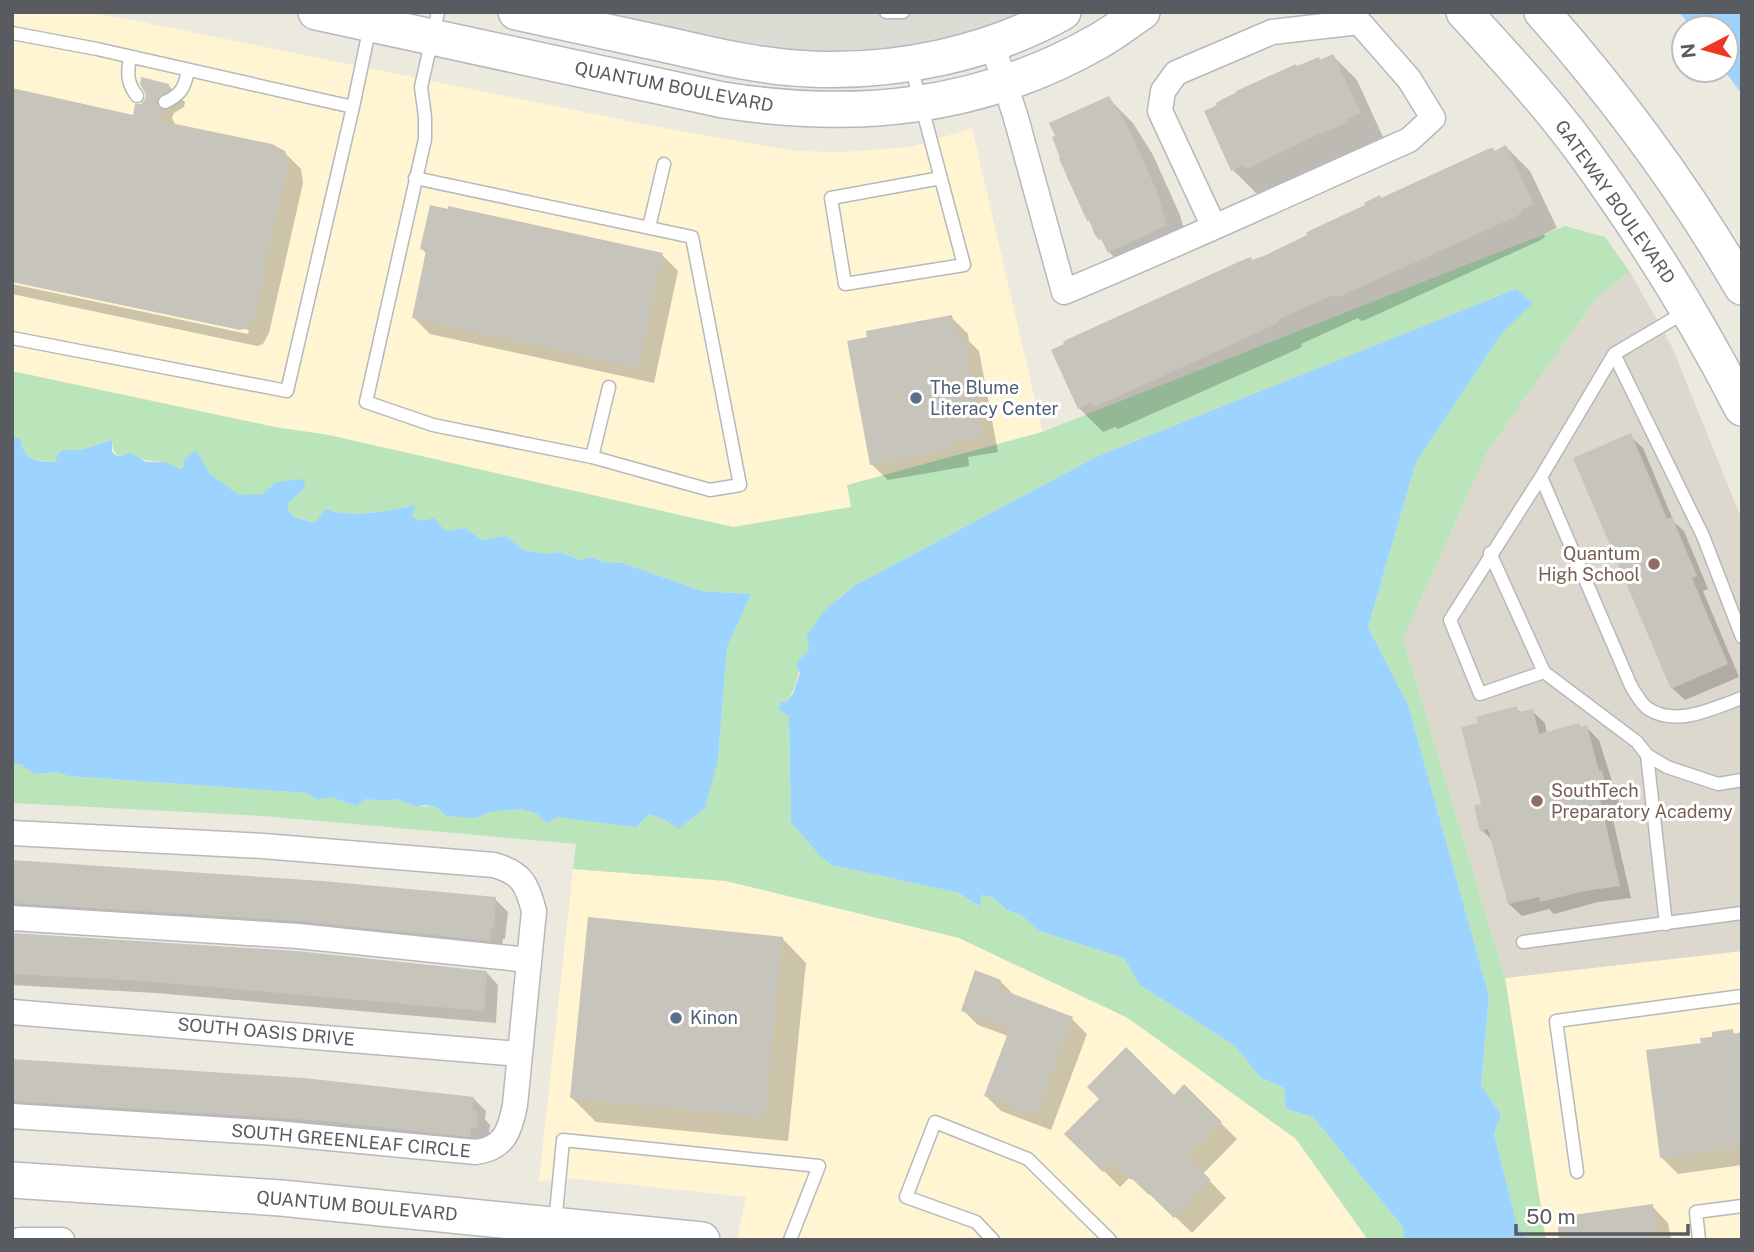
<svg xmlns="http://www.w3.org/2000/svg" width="1754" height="1252" viewBox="0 0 1754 1252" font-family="'Public Sans',sans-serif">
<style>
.commercial{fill:#fff5d2}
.industrial{fill:#dcdbd4}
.education{fill:#dcd8ce}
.green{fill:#bae5bb}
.water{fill:#9cd3ff}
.shadow{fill:#0003}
.building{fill:#c7c4bc}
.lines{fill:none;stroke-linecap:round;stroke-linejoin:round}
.lane-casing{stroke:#b5b8bd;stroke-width:15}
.street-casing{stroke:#b5b8bd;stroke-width:27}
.secondary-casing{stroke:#b5b9bf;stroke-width:38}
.lane{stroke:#fff;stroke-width:12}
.street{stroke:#fff;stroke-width:24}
.secondary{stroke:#fff;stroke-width:35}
.service-dot{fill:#5c6f8a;stroke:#fff;stroke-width:2.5}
.education-dot{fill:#8d6e63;stroke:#fff;stroke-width:2.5}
.labels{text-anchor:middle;stroke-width:6;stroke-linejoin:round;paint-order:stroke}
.street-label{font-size:18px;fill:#585c61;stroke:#fff}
.service-label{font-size:18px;fill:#4e5e75;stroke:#fff;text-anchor:start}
.education-label{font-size:18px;fill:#785e54;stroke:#fff;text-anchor:end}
</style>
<rect width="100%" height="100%" fill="#ece9df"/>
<!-- commercial -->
<path class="commercial" d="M12,12H86L137,21L653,126L794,151L844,152L911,147L972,128L1047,452L882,510L733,537L12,389Z
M573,869L726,881L959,938L1128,1018L1296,1139L1368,1240H737L746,1197L577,1179L539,1181Z
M1742,951V1240H1546L1505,978Z"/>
<!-- industrial -->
<path class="industrial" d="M579,12H1032L940,44L852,54L767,51Z"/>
<!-- education -->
<path class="education" d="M1630,272L1672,347L1742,520V951L1505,978L1403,639L1487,452L1597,297Z"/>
<!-- green -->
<path class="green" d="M1565,226L1605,237L1630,272L1597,297L1487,452L1403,639L1505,978L1546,1240H1529L1518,1230L1494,1134L1501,1115L1481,1085L1489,996L1408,705L1368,627L1416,462L1501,334L1532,303L1516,289L1096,457L854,586C834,602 809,621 809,649C796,663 800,686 786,702L789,716L791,822L819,855L832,865L959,893L979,907L981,895L993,897L1007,910L1021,915L1039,931L1124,958L1140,985L1235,1046L1260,1077L1284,1088L1286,1109L1313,1117L1403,1227L1405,1240H1368L1296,1139L1128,1018L959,938L726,881L573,869L576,844L264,816L12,803V764H20L34,774L57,772L68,776L307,793L318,800L331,797L356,806L365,799L385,801L395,799L418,807L435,806L476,818L490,812L520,809L636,827L649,814L666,820L718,759L727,647L750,594L702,591L623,563L603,562L591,557L582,560L559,552L545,554L523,550L506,536L482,540L465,528L445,531L412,517L414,505C385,511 354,519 325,509L316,523L294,517L288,510V503L304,489L276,482L263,495H239L209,473L184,466L180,469C173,468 168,463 162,462C147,460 146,462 132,453C118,459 113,456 112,440L80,450H63L57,462L29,459L22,450L21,439L12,437V371L275,427L329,435L733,527L851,507L847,485L1042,432Z"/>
<!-- water -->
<path class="water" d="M1679,12H1742V94L1724,70H1726V28H1692Z
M1516,289L1533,303L1501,334L1416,462L1368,627L1408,705L1489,996L1481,1085L1501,1115L1494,1134L1518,1229L1529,1240H1405L1403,1227L1313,1117L1286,1109L1284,1088L1260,1077L1235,1046L1140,985L1124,958L1039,931L1021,915L1007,910L993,897L981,895L980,907L959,893L832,865L819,855L791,822L789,716L779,709L781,702H786L793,694L800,673L796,664L809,649L807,635L825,610L854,586L1096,457Z
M12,437L21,439C22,462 37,461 56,462L57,455L63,450H80L112,440V452C119,460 124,454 132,453L146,462H165L180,469L184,466V460L196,450L209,473L239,495L263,494L276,482L305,479L304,489L288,503V510L294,517L315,523L325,509C354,519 385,511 415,505L412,517L422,521L434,518L445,531L465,528L482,540L506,536L523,550L545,554L559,552L581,560L591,557L603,562L623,563L702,591L751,594L727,647L718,759L705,808L678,829L666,820L649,814L636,827L557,817L547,823L536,813L520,809L490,812L476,818L447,816L435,806L424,805L418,807L395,799L385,801L365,799L356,806L331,797L318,800L307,793L68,776L57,772L34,774L20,764H12Z"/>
<!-- shadow -->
<path class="shadow" d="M1333,56L1357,80L1383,137L1370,143L1371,145L1271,191L1268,188L1257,194L1233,170L1321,61Z
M168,85L185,102L184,107L174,113L172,118L176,126L284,152L301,169L303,183L269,333L263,344L257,346L12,294V284L248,334L249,330L12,280L142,105Z
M1109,99L1133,123L1153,155L1180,215L1190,250L1133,276L1109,252L1089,220Z
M1506,147L1530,171L1557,228L1544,234L1545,237L1541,240L1365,320L1361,321L1358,318L1301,344L1302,346L1298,349L1118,429L1115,427L1103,432L1079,408L1253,262L1381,200Z
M422,249L662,255L678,271L654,383L430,334L414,318L427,254Z
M951,317L968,334L969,341L979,351L998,452L968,457L969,466L888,480L871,464Z
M1630,436L1643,448L1674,522L1684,531L1708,589L1703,591L1739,677L1685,700L1672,688Z
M1516,708L1521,713L1532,711L1545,723L1547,734L1586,727L1599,740L1621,809L1611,811L1631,898L1598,902L1554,914L1549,909L1522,916L1509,904L1493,841L1482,830L1480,724Z
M12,862L322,882L495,899L508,912L505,939H503L501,952L12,917Z
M12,935L486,972L498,985L496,1023L156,993L12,985Z
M782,938L806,963L788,1141L596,1122L572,1098Z
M1000,981L1016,997L1072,1019L1087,1034L1051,1130L1001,1111L986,1096L1008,1036L978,1025L963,1010Z
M1732,1031L1736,1035L1742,1034V1165L1678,1174L1661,1157L1703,1045Z
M12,1061L473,1098L486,1111L485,1119L490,1125L488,1140L482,1148L12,1112Z
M1184,1087L1237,1139L1203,1174L1226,1198L1192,1233L1151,1193L1149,1195L1130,1177L1120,1187L1067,1134L1174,1097Z
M1652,1206L1668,1223L1671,1240H1561Z"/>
<!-- building -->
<path class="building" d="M1333,54L1361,113L1347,119L1348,121L1342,125L1312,137L1251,167L1245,168L1244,164L1231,171L1204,111L1217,105L1216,103L1221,100L1237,92L1236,91L1296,64L1297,66L1319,57L1320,60Z
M141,77L169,84L168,91L158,97L156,101L158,106L163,110L161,121L272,144L285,151L287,156L288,165L254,317L247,328L240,330L12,282V88L133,115L135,104H141L145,99L146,95L140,84Z
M1109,96L1129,129L1156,189L1167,225L1108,253L1101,239L1099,240L1095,235L1089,220L1087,221L1059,159L1060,158L1052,137L1055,136L1049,123Z
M1506,145L1534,204L1521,210L1522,212L1517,216L1341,296L1335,297L1334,295L1305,307L1278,320L1279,322L1274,325L1115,398L1098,405L1092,406L1091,403L1078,409L1051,350L1064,344L1063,342L1068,339L1245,259L1251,257L1252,260L1266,255L1307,235L1306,233L1311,230L1365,205L1364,203L1380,195L1381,198L1488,149L1493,148L1495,151Z
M430,205L448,209V206L663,253L638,368L412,318L426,251L420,249Z
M952,315L955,334L963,333L983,436L952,441L954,449L870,465L847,341L867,337L866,331Z
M1631,433L1667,519L1672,517L1697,576L1692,578L1728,664L1671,689L1573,458Z
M1517,706L1518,712L1533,709L1539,734L1579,723L1581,727L1587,725L1599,771H1602L1609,797L1600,799L1620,886L1585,891L1540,902L1539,897L1508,904L1488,829L1480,831L1474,805L1481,804L1461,727L1478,723L1476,717Z
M12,860L322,881L496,897L494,927H491L490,941L299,921L12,903Z
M588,917L783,937L765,1118L570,1098Z
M12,933L297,951L487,971L484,1011L143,981L12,974Z
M975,970L1001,980L998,988L1073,1017L1036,1116L984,1096L1010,1028L961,1011Z
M1733,1029V1034L1742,1032V1147L1660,1158L1646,1050L1701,1043L1700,1038L1712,1037V1032Z
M1126,1047L1174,1095L1184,1084L1222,1122L1187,1157L1211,1180L1174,1218L1133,1178L1131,1180L1113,1162L1103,1172L1064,1134L1099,1099L1087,1087Z
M12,1059L304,1078L474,1097L472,1110L478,1111L477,1128H471L470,1137L325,1121L12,1101Z
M1653,1204L1657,1240H1559L1557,1217Z"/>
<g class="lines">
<!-- lane casing -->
<g class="lane-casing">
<path id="lane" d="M886,12H903
M12,33L97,49L353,107
M130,57C127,73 127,83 137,96
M911,66L964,265L845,284L831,198L941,178
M165,102C181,95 185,87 188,70
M415,178L692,237L740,485L710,490L592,457L433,425L366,402L425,139V117L421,87L438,12
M649,227L664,164
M12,338L287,391L353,107L370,26
M1614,354L1703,536L1742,637
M592,457L609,387
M1541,477L1631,686C1635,693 1641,703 1647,708C1676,728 1713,708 1742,698
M1490,553L1544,672L1480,694L1450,620L1541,477L1614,354L1685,312
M1544,672L1637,742L1647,755L1667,767L1718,784L1742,780
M1647,755L1666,924
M1523,942L1742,913
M1577,1172L1556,1021L1742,996
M555,1224L563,1140L819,1166L790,1240
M993,1240L976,1222L906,1197L935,1122L1028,1159L1110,1240
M1699,1240L1696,1212L1742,1206"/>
</g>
<!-- street casing -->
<g class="street-casing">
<path id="street" d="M992,43L1016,118L1064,292C1180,244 1294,191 1409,140L1433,118L1409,79L1359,22L1272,32L1176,73L1163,91L1160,111L1214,227
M12,833L263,846L494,865C522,873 527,884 534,911L515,1105C510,1130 505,1148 476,1152L276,1133L12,1116
M12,918L298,936L529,960
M12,1012L520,1054
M20,1240H62"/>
</g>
<!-- secondary casing -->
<g class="secondary-casing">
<path id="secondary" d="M316,12L723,100C855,121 979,109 1097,42C1113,33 1127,22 1142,12
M516,12C565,23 614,33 663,44C711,55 760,67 810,69C896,73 988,54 1063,12
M1464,12C1505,57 1546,101 1582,150C1642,232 1696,318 1742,408
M1542,12C1617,97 1685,189 1742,287
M12,1180L281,1198L702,1240"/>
</g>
<!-- lane -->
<use href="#lane" class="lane"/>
<!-- street -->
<use href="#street" class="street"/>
<!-- secondary -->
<use href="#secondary" class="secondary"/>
</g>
<!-- markers -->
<g class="service-dot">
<circle cx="916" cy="398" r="7"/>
<circle cx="676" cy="1018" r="7"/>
</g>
<g class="education-dot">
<circle cx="1654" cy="564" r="7"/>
<circle cx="1537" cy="801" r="7"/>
</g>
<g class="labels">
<!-- street labels -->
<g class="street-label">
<text transform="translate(674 87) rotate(11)" y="6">QUANTUM BOULEVARD</text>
<text transform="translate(1615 202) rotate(55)" y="6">GATEWAY BOULEVARD</text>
<text transform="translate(266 1032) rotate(5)" y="6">SOUTH OASIS DRIVE</text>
<text transform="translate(351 1141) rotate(5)" y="6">SOUTH GREENLEAF CIRCLE</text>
<text transform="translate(357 1206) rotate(5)" y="6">QUANTUM BOULEVARD</text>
</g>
<!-- service labels -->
<g class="service-label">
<text x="930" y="394">The Blume<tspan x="930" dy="21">Literacy Center</tspan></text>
<text x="690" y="1024">Kinon</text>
</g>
<!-- education labels -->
<g class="education-label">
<text x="1640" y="560">Quantum<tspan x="1640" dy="21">High School</tspan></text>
<text x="1551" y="797" text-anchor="start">SouthTech<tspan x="1551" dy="21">Preparatory Academy</tspan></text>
</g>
</g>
<!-- border -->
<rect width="1754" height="1252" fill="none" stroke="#585c61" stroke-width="28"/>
<!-- north arrow -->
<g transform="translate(1705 49) rotate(264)"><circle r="33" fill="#ffffff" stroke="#bcbec0" stroke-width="2"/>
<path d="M0-5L12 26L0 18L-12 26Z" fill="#ed3724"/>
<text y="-10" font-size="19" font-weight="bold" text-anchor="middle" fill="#585c61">N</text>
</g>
<!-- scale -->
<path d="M1516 1224v10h172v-10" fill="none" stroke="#585c61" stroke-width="3.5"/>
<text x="1526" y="1224" font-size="21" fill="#585c61" stroke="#ffffff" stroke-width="5" paint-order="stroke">50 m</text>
</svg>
